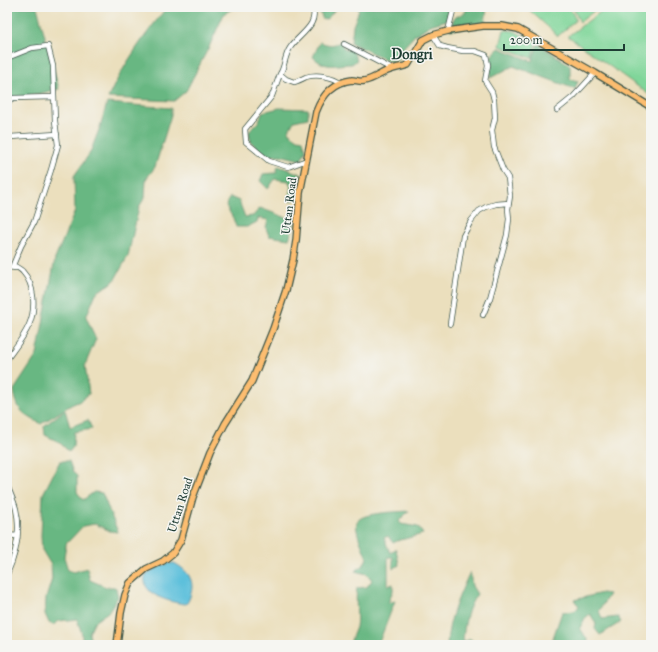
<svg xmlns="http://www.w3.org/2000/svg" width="658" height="652" viewBox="0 0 658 652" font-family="'IM FELL Great Primer',serif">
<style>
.green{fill:#80d69a;stroke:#508a67}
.forest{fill:#68b782;stroke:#447a5b}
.water{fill:#5dc0db;stroke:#3e7e88}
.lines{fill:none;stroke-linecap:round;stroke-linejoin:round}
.minor-casing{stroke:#3e5549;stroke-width:6}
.major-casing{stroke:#3e5549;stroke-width:8}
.minor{stroke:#fff;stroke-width:4.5}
.major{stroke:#fcbd6f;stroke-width:5.5}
.labels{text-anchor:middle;stroke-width:3;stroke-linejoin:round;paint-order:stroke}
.street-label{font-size:12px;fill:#1f3d34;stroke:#f6f6f2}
.quarter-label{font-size:14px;font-weight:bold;fill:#1f3d34;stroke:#f6f6f2}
</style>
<rect width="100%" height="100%" fill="#f6f6f2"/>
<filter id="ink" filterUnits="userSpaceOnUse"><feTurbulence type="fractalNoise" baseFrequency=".025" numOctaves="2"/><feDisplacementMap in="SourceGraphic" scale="8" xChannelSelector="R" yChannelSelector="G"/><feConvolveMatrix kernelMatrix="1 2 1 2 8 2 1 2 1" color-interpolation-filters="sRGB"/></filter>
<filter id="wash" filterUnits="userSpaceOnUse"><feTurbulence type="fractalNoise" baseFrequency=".012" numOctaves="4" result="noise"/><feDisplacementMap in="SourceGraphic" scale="16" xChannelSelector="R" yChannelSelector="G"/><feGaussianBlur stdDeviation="0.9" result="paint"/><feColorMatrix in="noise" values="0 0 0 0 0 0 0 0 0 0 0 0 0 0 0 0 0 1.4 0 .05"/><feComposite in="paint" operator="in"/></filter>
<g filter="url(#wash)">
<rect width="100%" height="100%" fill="#ebdfbd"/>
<!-- green -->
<path class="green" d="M526,7H569L576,20L558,36Z
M573,7H599L580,22Z
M607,7H651V96L568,36Z
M504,30L514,31L536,42L532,58L500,46Z"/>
<!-- forest -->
<path class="forest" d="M7,7H37L59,89L7,101Z
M167,7H235L224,14L209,47L186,91L174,101L108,98C123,65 144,36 167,7Z
M321,7H337L328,18L323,20L319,9Z
M355,7H450L447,20L430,25L415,35L400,51L398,60L389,61L351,43L353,26L359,10Z
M466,7H487L485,24L450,30L454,18L466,12Z
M320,42C328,45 333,46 340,42L345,50H352L357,60L352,64C335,64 327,70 313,57Z
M538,44L570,65V79L578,81L575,89L513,66L490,78L492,55L499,48L532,61Z
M107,103L171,108V115L155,167L146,179L145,197L139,207L128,256L114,281L96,293L86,317L96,339L85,365L89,394L80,401L71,405L41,424C23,414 17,411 14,390L37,355L55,259L75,211L74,176L90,153L100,127Z
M279,108L308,109V118L294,121L288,132L298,139L303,140L306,150L301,160L280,155L270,156L259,150L251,142L249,132L258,122L263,112Z
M278,166L301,174L295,200L289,201L291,188L289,181L275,179L268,189L260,181L263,174L276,173Z
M230,197L239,201L245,217L253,216L260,208L295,221L289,239L269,236L266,228L268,220L258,218L257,222L247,227H236L233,218L226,206Z
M65,410L70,427L88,420L92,429L74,432L73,447L69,452L59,442L45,435L44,426Z
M60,461H69L73,472L77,476V492L83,500L94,492L102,493L118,532L110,531L95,524L83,526L66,544L64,557L68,570L74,572L87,568L90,580L106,587H114L116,588L118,597L108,612L94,622L89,633L91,645H82V634L77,619L59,621L53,625L49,623L45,614L46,598L52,579L51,565L42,550L41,536L43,494Z
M409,511L399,521L401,524L418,527L423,534L397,541L393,543L388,536L384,538L390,553L396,549L399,565L393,569V557H388V586L393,584V591L388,603L395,601L378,645H350C351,638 354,633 356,627C358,616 355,601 357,588L367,587L372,580L367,574L355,571L363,566L367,558C364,550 354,530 357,522C361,512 399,512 409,511Z
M470,572L472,586L477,594C467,608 464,625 463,642L471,639L476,645H447C448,620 459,595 470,572Z
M602,593L609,594L599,611L602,619L618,617L621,622L600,635L595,629L596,623L590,614L585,618L580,628L588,641L586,645H552L553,638L562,612L575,611L579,606L574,600Z"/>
<!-- water -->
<path class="water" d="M174,563C186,569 195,579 191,593C190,597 189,601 186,604C173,603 145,596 145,581C144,575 149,572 153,570C160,566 166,563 174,563Z"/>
</g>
<g filter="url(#ink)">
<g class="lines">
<!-- minor casing -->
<g class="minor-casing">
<path id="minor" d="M312,7C320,25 298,35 290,48C284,57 285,67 280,74L286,79L294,82C298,81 302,79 306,77C316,74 333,76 341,83
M448,31L454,7
M433,35L440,46L447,48L463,51H475L486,55L488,65L485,81L492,92L494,100L495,118L492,130L494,147L503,170L508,178L510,196L508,209L509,219L507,235L490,298L483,315
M344,44L392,69
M7,58L32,48L48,46L53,66L55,121L58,145L51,170L34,222L21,246L13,265C16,267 21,269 23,272C35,285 36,309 29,325C24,337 14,349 7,359
M280,74L272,96L245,129L246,142L269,161L288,167L307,160
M7,106L8,102L13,98L54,97
M557,110L573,97L595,73
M7,135L10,137L57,134
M7,267L16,268
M450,324L463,236L471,221L479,211L486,207L496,204L509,203
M7,485C10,493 14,501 16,509C21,530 16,554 7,574
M7,535L17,536
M7,612L8,626L7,633"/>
</g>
<!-- major casing -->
<g class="major-casing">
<path id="major" d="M117,645L121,613L125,595L130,583L146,569L163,561L173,553L181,540L193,497L210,453L225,424L252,381L273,329L286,290L293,260L296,241L300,193L316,112C322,96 333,82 352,80C356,80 360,82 364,81C375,79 383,71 393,69C398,67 403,67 408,65L423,40L433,35L448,31L483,26H502L518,29L595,73L651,107"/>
</g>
<!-- minor -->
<use href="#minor" class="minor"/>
<!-- major -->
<use href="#major" class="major"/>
</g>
</g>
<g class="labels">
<!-- street labels -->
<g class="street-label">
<text transform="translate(289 206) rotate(-83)" y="4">Uttan Road</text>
<text transform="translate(180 505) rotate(-72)" y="4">Uttan Road</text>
</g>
<!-- quarter labels -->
<g class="quarter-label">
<text x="412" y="59">Dongri</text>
</g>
</g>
<!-- margin -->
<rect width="658" height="652" fill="none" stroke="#f6f6f2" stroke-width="24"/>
<!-- scale -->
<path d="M504 44v6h120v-6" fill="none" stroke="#1f3d34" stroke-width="2"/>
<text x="510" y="44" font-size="12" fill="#1f3d34" stroke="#f6f6f2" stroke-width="3" paint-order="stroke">200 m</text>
</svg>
